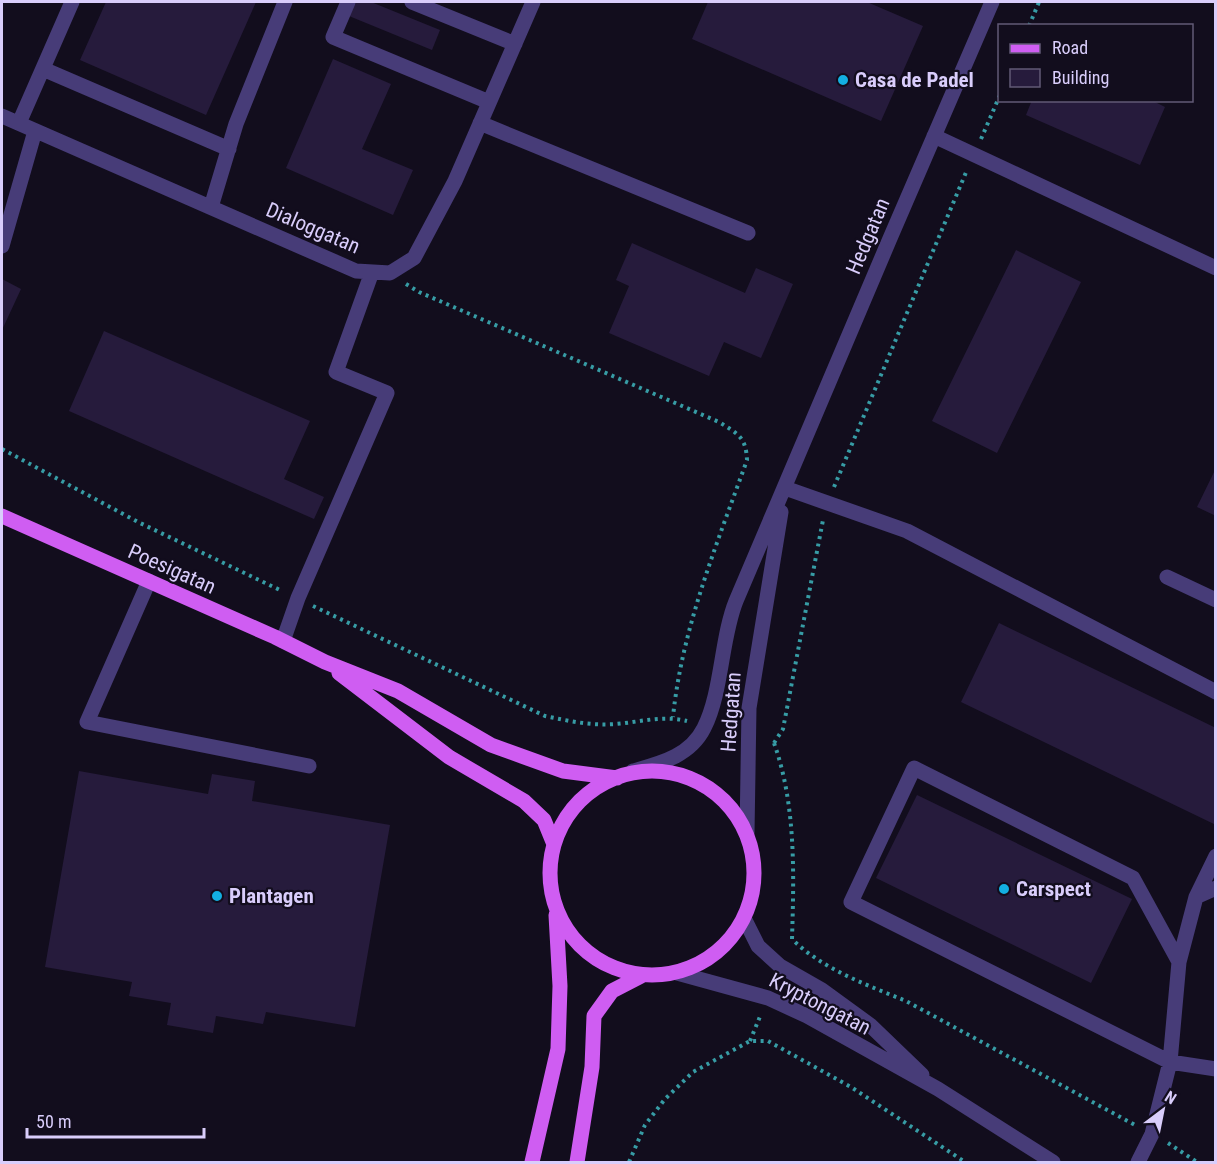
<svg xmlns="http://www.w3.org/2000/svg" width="1217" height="1164" viewBox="0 0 1217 1164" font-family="'Roboto Condensed',sans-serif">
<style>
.building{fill:#261b3c}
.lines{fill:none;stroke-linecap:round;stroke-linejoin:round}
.path{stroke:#379ca5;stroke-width:4;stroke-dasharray:3 4.5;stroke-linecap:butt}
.minor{stroke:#473c78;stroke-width:15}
.major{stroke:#cf5df2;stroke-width:15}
.poi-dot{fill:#13afe1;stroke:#120d1d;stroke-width:2}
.labels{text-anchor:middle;stroke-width:4.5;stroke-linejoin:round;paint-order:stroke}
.poi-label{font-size:21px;font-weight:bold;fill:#d9cdfb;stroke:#120d1d;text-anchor:start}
.street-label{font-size:21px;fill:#d9cdfb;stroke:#120d1d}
</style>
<rect width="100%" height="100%" fill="#120d1d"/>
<!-- building -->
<path class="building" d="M106,2H256L206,115L80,60Z
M355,2H371L440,30L432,50L349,16Z
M708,2H867L923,26L881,121L692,39Z
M333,59L391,84L362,149L413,170L393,215L286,168Z
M1032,100H1151L1165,107L1140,165L1026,115Z
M632,243L745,293L756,268L793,284L761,358L724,342L709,376L609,333L629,286L616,280Z
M1016,250L1081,282L997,453L932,421Z
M2,279L21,289L2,330Z
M104,331L310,421L284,479L324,497L314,519L69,411Z
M1216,468V516L1197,507Z
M999,623L1216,728V825L961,702Z
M79,771L208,794L212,774L255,781L252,801L390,825L355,1027L266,1012L263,1024L216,1016L213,1033L167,1025L171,1003L129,996L132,982L45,967Z
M917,795L1132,899L1091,983L876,878Z"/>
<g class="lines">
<!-- path -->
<path class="path" d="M1029,26L1039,2
M981,139L1000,95
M406,284L419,292L719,422C738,434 746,437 747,460C717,544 682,628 673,717
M2,449L138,522L282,591
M834,487L967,170
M313,606L545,716C569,721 591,726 616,724C640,722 663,715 687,721
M774,743L783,729L823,520
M774,743C796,805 794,873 792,939C822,969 867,985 906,1001L1135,1125
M750,1041L761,1014
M1168,1143L1197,1162
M629,1162L645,1125L665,1099L693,1072L750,1041H768L851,1087L965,1162"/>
<!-- minor -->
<path class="minor" d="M348,2L333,37L489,102
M412,2L515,44
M43,69L229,149
M2,116L356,271L390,273L414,258L455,181L533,2
M19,123L72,2
M480,123L748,233
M934,136L1216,268
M211,207L236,124L285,2
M2,246L35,131
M785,488L907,531L1216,692
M1167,577L1216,600
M149,581L87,722L309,766
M283,641L298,598L387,393L336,372L372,272
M633,771C661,763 690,756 704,728C722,693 721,638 736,601C821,401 905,201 992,2
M747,833L749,708L781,512
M1196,897L1216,888
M745,920L758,946L780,966L822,990L870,1025L922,1075
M1179,962L1133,878L914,768L851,902L1170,1062L1216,1069
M677,973L768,998L807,1016L938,1089L1053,1162
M1138,1162L1152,1134L1170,1062L1179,962L1196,897L1216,856"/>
<!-- major -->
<path class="major" d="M2,516L275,637L325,662L398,691L491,745L563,771L617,778
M339,673L449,757L524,801L544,820L553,842
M550 873a102 102 0 1 1 204 0a102 102 0 1 1-204 0Z
M532,1162L558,1049L560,986L556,915
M577,1162L592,1067L594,1016L612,991L641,976"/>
</g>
<!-- markers -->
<g class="poi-dot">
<circle cx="843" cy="80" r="6"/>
<circle cx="1004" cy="889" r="6"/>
<circle cx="217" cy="896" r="6"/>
</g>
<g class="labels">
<!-- poi labels -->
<g class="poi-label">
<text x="855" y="87">Casa de Padel</text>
<text x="1016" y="896">Carspect</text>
<text x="229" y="903">Plantagen</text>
</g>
<!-- street labels -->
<g class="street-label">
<text transform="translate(313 228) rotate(23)" y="7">Dialoggatan</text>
<text transform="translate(868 236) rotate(-67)" y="7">Hedgatan</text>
<text transform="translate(172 569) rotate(24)" y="7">Poesigatan</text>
<text transform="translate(731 712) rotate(-86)" y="7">Hedgatan</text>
<text transform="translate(820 1004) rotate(27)" y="7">Kryptongatan</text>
</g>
</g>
<!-- border -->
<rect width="1217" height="1164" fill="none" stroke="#d9cdfb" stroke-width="6"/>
<!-- legend -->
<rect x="998" y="24" width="195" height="78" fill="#120d1d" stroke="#625a76" stroke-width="1.5"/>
<rect x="1010" y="44" width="30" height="9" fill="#cf5df2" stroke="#625a76" stroke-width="1.5"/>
<text x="1052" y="54" font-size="18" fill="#d9cdfb">Road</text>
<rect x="1010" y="69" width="30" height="18" fill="#261b3c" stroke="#625a76" stroke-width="1.5"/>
<text x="1052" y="84" font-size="18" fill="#d9cdfb">Building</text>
<!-- north arrow -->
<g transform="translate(1163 1110) rotate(32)" stroke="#120d1d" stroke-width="4.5" paint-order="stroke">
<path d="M0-4.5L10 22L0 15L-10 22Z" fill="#d9cdfb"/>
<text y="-9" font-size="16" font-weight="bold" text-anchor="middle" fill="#d9cdfb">N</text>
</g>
<!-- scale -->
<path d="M27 1128v9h177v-9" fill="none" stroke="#d9cdfb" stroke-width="3"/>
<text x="36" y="1128" font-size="18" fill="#d9cdfb" stroke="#120d1d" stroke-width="4.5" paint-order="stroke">50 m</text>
</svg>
